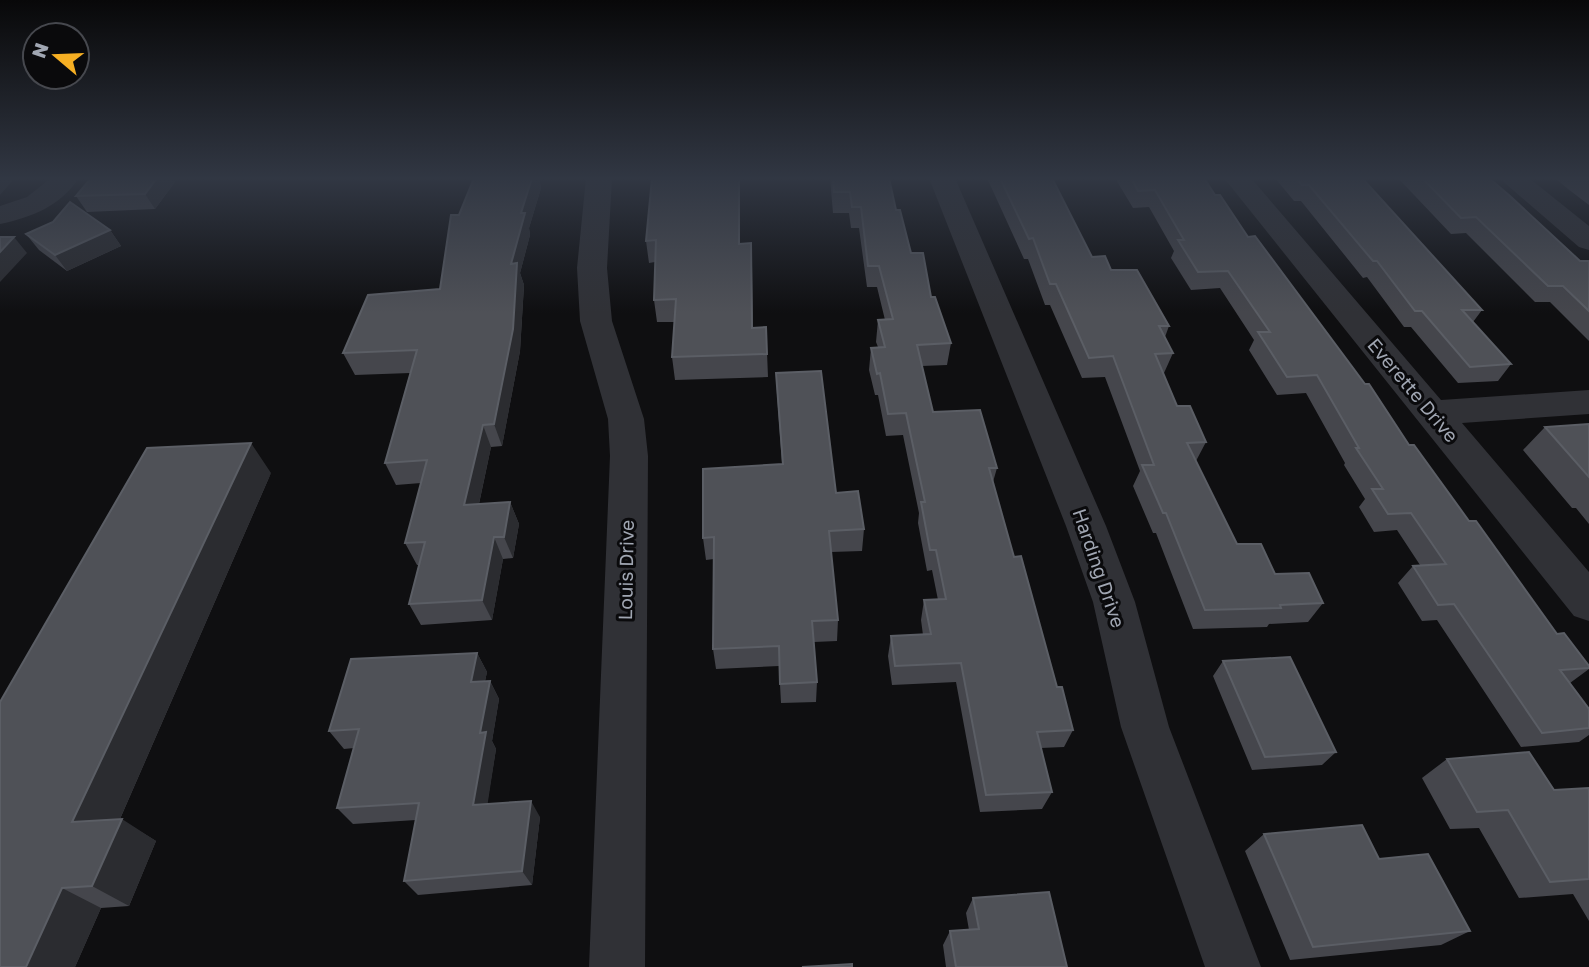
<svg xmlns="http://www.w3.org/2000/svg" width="1589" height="967" viewBox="0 0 1589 967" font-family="'Golos Text',sans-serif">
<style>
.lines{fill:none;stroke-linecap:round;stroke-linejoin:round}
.minor{fill:#303136;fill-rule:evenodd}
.wall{fill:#45464c}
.shaded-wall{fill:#2b2c30}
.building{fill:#4f5157;stroke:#5b5e65;stroke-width:2}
.labels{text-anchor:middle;stroke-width:6;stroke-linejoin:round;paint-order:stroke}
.street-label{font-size:19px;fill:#a0a6b2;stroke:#0a0a0c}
</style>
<rect width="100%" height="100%" fill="#0f0f11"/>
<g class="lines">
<!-- minor -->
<path class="minor" d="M51,178H79C60,206 33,217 0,224V206L27,197Z
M586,178H612L607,268L612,321L644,419L648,456L645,967H589L610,456L608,419L580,321L577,268Z
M929,178H955L1106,526L1135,602L1169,727L1261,967H1205L1121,727L1093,602L1066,526Z
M1224,178H1251L1441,400L1589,390V414L1462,423L1589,572V621L1574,616Z
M1499,178H1529L1589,226V250L1579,247Z"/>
</g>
<!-- wall -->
<path class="wall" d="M91,178H173L175,182L155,209L87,212L76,196Z
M474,178H539L541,188L529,228L530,235L520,273L524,285L520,351L502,446L491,447L479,504L510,502L519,524L513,558L503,559L492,620L421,625L409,604L419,565H417L405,543L421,483L396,485L385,463L410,373L355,375L343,353L440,289L459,215Z
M739,178L740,244L752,265L753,328L766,327L768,377L675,380L672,357L675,322H657L654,300L655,262L649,263L646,241Z
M830,178H889L896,210L911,253L951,343L947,365L922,366L933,412L997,468L993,482L1014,557L1057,687L1073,730L1064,747L1041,748L1052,792L1042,809L980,812L956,682L892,685L888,656L891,636L923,635L921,620L924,600H938L932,570L927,571L918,523L919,513L903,435L886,436L878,395H875L869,370L871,348L878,347L876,342L878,320H885L877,287H867L859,228H851L849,213H833Z
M987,178H1052L1092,257L1111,270L1169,326L1165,337L1173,353L1164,373H1163L1177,406L1206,442L1196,461L1237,544L1275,574L1323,603L1308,622L1269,624L1267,627L1193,629L1156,533H1153L1133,486L1140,471L1105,377L1082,378L1050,305H1045L1028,259H1024Z
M1115,178H1204L1215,195L1409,445L1557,634L1589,666V669L1570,683L1589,709V735L1579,742L1521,747L1437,620L1422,621L1398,583L1413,566L1420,565L1397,530L1374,532L1359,507L1365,499L1344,465L1345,463L1306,393L1277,395L1249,350L1254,340L1220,288L1191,290L1171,258L1174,251L1149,207L1133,208Z
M1275,178H1362L1482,310L1473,322L1511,364L1498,381L1458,383L1411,327H1404L1367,277L1363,278L1301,201H1294Z
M1398,178H1489L1580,261H1589V341L1550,302H1535L1466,233L1451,234Z
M1555,178H1589V205L1568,189Z
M110,230L121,246L67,271L39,250L26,234Z
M776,373L836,493L864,529L862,551L831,552L838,620L837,641L814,642L817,682L816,702L781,703L779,666L716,669L713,649L714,559L706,560L703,538L782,464L777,395Z
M1589,424V524L1576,508H1572L1523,450L1545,427Z
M271,473L120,819L156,841L129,906L101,908L75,967H0Z
M477,653L487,672L485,681H490L499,699L492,741L496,749L487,804L540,817L532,885L418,895L404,881L416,820L353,824L337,808L354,748L344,749L329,731Z
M1223,661L1336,752L1322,765L1252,770L1213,676Z
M1447,759L1554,790L1589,788V921L1573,894L1519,898L1479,828L1450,829L1422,778Z
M1264,834L1379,859L1470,931L1441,945L1290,960L1245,851Z
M973,898L1067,967H946L943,945L950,931L969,930L966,913Z"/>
<!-- shaded-wall -->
<path class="shaded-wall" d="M0,178H15L0,195Z
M157,178H173L175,182L155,209L145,194Z
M532,178H539L541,188L529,228L530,235L520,273L524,285L520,351L502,446L494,424L511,264L521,213Z
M739,178L740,194V266L739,244Z
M110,230L121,246L67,271L55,255Z
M14,237L27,253L0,282V252Z
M483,425L491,447L474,527L464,505Z
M251,443L271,473L109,844L72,822Z
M510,502L519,524L513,558L504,537Z
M494,537L503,559L492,620L482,600Z
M477,653L487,672L481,700L471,682Z
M490,681L499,699L492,741L496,749L485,821L473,805L480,733Z
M531,801L540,817L532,885L522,871Z
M122,819L156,841L129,906L92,886Z
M62,888L101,908L75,967H26Z"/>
<!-- building -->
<path class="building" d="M91,178H157L145,194L76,196Z
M474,178H532L521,213H525L511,264L517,263L513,329L494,424L483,425L464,505L510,502L504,537H494L482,600L409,604L425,542L405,543L427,460L385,463L417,350L343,353L368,295L440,289L451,215H459Z
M652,178H739V244L751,243L752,328L766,327L767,354L672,357L676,299L654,300L656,240L646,241Z
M833,178H889L896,210H900L911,253H923L931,297H935L951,343L917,345L933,412L980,410L997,468H989L1014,557L1021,556L1057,687H1062L1073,730L1037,732L1052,792L986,795L961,663L895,666L891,636L931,634L924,600L946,599L936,550H930L921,502H925L906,413L888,414L880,373L877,374L871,348L885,347L878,320L893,319L879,266H868L861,207H852L850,192H834Z
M1000,178H1052L1092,257L1105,256L1111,270H1137L1169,326H1159L1173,353L1155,354L1177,406H1190L1206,442L1187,443L1237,544H1261L1275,574L1309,573L1323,603L1280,605L1281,608L1205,610L1166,513H1163L1142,465H1154L1113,356L1089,358L1056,284H1050L1033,238L1029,239Z
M1131,178H1204L1215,195H1220L1248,237L1255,236L1365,384H1369L1409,445H1414L1469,521H1476L1557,634L1564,633L1589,666V668L1560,670L1589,709V728L1542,733L1454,604L1438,605L1413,566L1446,564L1411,513L1388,514L1372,489H1383L1356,448H1359L1317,375L1287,377L1258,332H1270L1228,271L1198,272L1178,240H1184L1155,190L1138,191Z
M1296,178H1362L1482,310H1462L1511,364L1470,367L1422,311H1415L1377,261H1373L1309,185H1302Z
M1422,178H1489L1510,196L1580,261H1589V311L1563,286H1548L1476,217L1461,218Z
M70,202L110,230L55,255L26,234L53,222Z
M0,237H14L0,252Z
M821,371L836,493L858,491L864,529L829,531L838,620L812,621L817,682L780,684L779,646L713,649L714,537L703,538V469L783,464L776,373Z
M1589,424V477L1545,427Z
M251,443L72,822L122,819L92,886L62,888L26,967H0V702L147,448Z
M477,653L471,682L490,681L480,733L486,732L473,805L531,801L522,871L404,881L419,803L337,808L359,729L329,731L351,659Z
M1290,657L1336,752L1265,757L1223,661Z
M1529,752L1554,790L1589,788V879L1550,882L1508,810L1477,812L1447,759Z
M1362,825L1379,859L1428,854L1470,931L1313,947L1264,834Z
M1049,892L1067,967H956L950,931L979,929L973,898Z
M852,964V967H802Z"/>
<!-- sky -->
<linearGradient id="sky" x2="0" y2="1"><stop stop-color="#080809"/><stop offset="0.57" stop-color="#313743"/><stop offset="1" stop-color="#313743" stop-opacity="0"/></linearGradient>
<rect width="1589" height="313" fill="url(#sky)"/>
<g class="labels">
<!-- street labels -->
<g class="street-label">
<text transform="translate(1413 390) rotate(50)" y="7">Everette Drive</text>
<text transform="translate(1099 568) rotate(71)" y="7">Harding Drive</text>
<text transform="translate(626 570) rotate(-89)" y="7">Louis Drive</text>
</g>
</g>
<!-- north arrow -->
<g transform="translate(56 56) rotate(289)"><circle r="33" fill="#0a0a0c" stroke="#46484e" stroke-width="2"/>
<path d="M0-5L12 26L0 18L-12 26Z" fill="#f6af23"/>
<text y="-10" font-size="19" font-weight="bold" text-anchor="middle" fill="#a0a6b2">N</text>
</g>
</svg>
